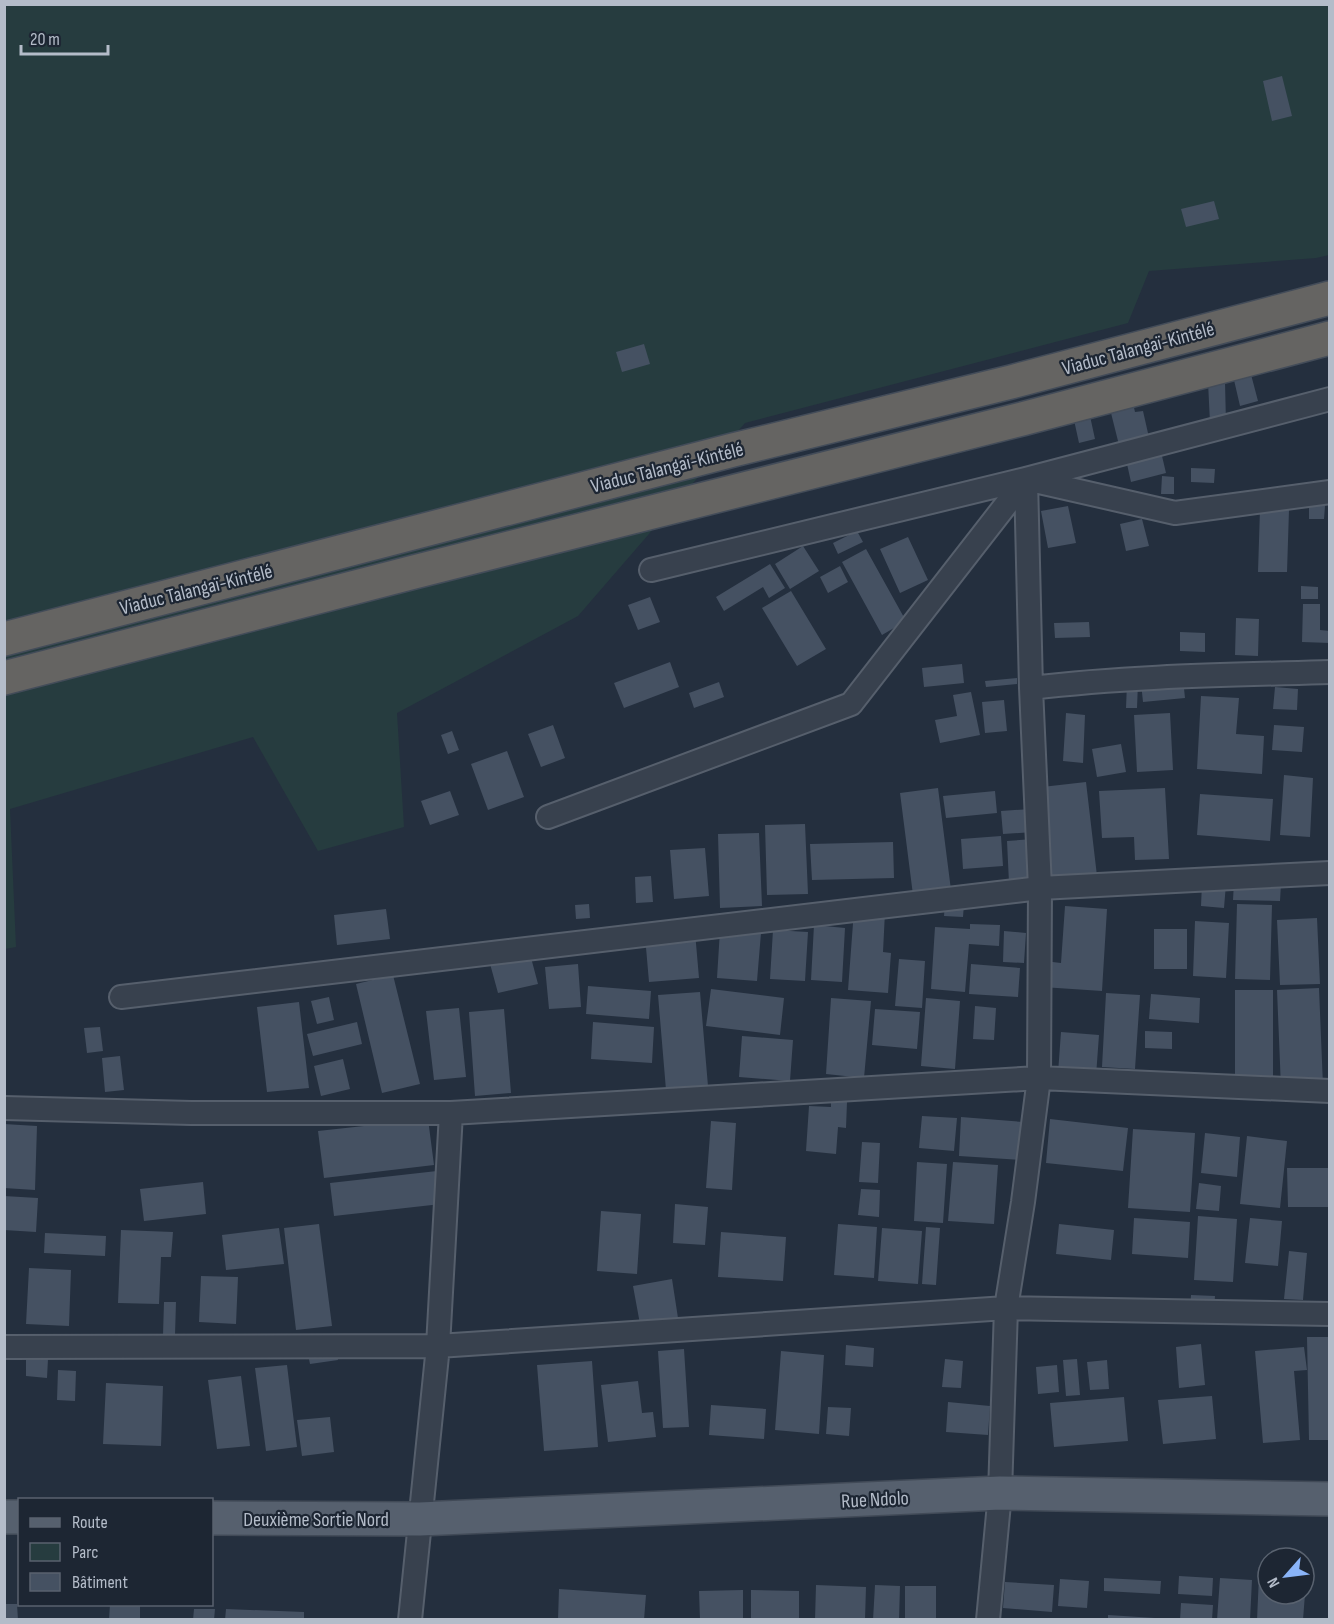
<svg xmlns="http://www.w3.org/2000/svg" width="1334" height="1624" viewBox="0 0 1334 1624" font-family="'Sofia Sans Condensed',sans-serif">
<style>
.green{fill:#263c3f}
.building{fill:#455162}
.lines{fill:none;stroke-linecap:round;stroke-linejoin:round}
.minor-casing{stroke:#565f6c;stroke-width:26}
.primary-casing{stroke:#414a57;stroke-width:36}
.trunk-casing{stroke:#434c59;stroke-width:36}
.minor{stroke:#38414e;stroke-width:22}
.primary{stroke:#56606e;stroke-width:33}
.trunk{stroke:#656462;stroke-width:33}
.labels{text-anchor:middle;stroke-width:4.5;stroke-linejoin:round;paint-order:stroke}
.street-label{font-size:20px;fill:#b4bcc9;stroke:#1d2633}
</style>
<rect width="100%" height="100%" fill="#242f3e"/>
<!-- green -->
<path class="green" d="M5,5H1329V255L1316,258L1149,271L1128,323L745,423L578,616L397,713L404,827L318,851L253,737L10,809L16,947L5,949Z"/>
<!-- building -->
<path class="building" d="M1282,76L1292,116L1272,121L1263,81Z
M1214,201L1219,219L1186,227L1181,209Z
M644,344L650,364L622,372L616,352Z
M1248,363L1258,401L1240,406L1231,367Z
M1208,382H1225L1226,423H1210Z
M1132,399L1135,412L1143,411L1150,442L1120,449L1109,405Z
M1090,416L1095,439L1079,443L1074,420Z
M1162,456L1166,473L1131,482L1127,464Z
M1191,468L1215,469L1214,483L1191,482Z
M1162,476L1174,477V494H1161Z
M1309,505L1325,506L1324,519H1309Z
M1068,506L1076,543L1048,548L1041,511Z
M1260,509L1289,510L1287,572H1258Z
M1142,519L1149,546L1126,551L1120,524Z
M857,531L863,542L838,554L833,543Z
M908,537L928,580L900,593L880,549Z
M803,546L819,571L790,589L775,564Z
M866,549L906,621L882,635L842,562Z
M770,564L785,588L769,598L763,587L724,611L716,597Z
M840,566L848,582L828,593L820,577Z
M1301,586L1318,587V599H1301Z
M791,591L826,649L797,666L762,608Z
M650,597L660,622L638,630L628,605Z
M1303,604H1320V630L1330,631V643L1302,642Z
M1236,618L1259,619L1258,656L1235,655Z
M1089,622L1090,637L1055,638L1054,623Z
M1180,632L1205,633V652L1180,651Z
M670,662L679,687L624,708L614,683Z
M962,664L964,683L924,687L922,668Z
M1017,678V684L986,687L985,681Z
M1183,679L1185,698L1143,702L1141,683Z
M719,682L724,697L694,708L689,693Z
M1127,683H1138L1137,708H1126Z
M1275,687L1298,689L1297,710L1273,709Z
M971,692L980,735L940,743L935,720L957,716L953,695Z
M1201,696L1239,698L1236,734L1264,736L1262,774L1197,769Z
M1004,700L1007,731L985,733L982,702Z
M1066,713L1085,715L1083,763L1063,761Z
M1170,713L1173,770L1137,772L1134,715Z
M553,725L565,758L541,767L528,734Z
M1274,725L1304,727L1302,752L1272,750Z
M452,731L459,750L448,754L441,735Z
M1121,744L1126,772L1097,777L1092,749Z
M507,751L524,797L488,810L471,764Z
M1284,775L1313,778L1310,837L1280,835Z
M1086,782L1097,876L1052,882L1042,787Z
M938,788L951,890L913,895L900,793Z
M1165,788L1169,859L1135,860L1134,837L1102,838L1099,791Z
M450,791L459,815L430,825L421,801Z
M995,791L997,813L946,818L943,796Z
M1200,794L1273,799L1270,841L1197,835Z
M1031,809L1033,832L1003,834L1001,811Z
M805,824L808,894L767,895L765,825Z
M759,833L762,906L720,908L718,834Z
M1001,836L1003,866L963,869L961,839Z
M1033,839L1036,882L1009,883L1007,841Z
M893,842L894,878L812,880L810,844Z
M705,848L709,896L674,899L670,850Z
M651,876L653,902L636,903L635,877Z
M1234,882L1281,883L1280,901L1233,900Z
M1202,883L1226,884L1224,908L1201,906Z
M945,903L964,904L963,917L944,916Z
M589,904L590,918L576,919L575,905Z
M1237,904L1272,905L1270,980L1235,979Z
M1065,906L1107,909L1102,991L1042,987L1044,961L1061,963Z
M386,909L390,939L337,945L334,915Z
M854,910L885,912L883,952L891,953L888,993L848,990Z
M1317,918L1320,984L1280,985L1277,920Z
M1195,921L1229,923L1226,978L1193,976Z
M970,924L1000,925L999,946L969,944L965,992L931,989L935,927L970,929Z
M814,925L845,928L842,982L811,980Z
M1154,929H1187V969H1154Z
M720,930L761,933L757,981L717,978Z
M773,930L808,932L805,981L770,979Z
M1004,931L1026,933L1024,963L1003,962Z
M695,932L699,978L649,982L645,936Z
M529,950L538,984L498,993L489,960Z
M899,959L925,961L922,1008L895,1006Z
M578,964L581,1007L549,1009L545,967Z
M971,964L1020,968L1018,997L969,994Z
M393,975L420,1084L382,1093L356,984Z
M588,986L651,991L649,1019L586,1014Z
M1319,988L1323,1086L1281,1088L1277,990Z
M711,989L784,998L780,1035L706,1026Z
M1235,990H1273V1083H1235Z
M700,992L708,1086L666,1090L658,995Z
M1106,993L1140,995L1135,1069L1102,1067Z
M1151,994L1200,998L1199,1023L1149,1019Z
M329,997L334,1020L317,1024L311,1001Z
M831,998L871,1001L864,1078L826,1074Z
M926,998L960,1001L955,1069L921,1066Z
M299,1002L309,1088L267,1092L257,1007Z
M975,1006L996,1008L994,1040L973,1039Z
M459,1008L466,1077L434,1080L426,1011Z
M504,1009L511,1093L475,1096L469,1012Z
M875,1009L920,1012L917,1049L872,1045Z
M357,1022L362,1044L313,1056L307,1034Z
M593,1022L654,1027L652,1063L591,1059Z
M100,1027L103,1051L87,1053L84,1028Z
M1145,1031L1172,1032V1049L1145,1048Z
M1061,1032L1099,1035L1096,1076L1058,1073Z
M742,1036L793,1040L790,1081L739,1077Z
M120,1056L124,1090L105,1092L102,1058Z
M343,1059L350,1089L321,1096L314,1066Z
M831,1101L847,1102L846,1128L838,1127L836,1154L806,1151L809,1106L831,1107Z
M922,1116L957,1118L954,1151L919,1148Z
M961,1117L1023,1122L1020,1160L959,1156Z
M428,1119L434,1165L324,1178L318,1131Z
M1050,1119L1128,1128L1123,1171L1046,1163Z
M711,1121L736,1123L732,1190L706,1188Z
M4,1124L37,1126L35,1190L4,1188Z
M1133,1129L1195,1133L1190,1212L1128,1208Z
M1205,1133L1240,1137L1237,1177L1201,1173Z
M1247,1136L1287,1141L1280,1208L1240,1204Z
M862,1142L880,1143L878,1183L859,1182Z
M917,1162L947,1164L943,1223L914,1221Z
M953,1162L998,1165L994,1224L948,1221Z
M1287,1168H1330V1207H1288Z
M437,1171L441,1204L334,1216L330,1183Z
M203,1182L206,1214L144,1221L140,1189Z
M1199,1183L1221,1186L1219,1211L1196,1209Z
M861,1189L880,1190L879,1217L858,1215Z
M4,1196L38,1198L36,1232L4,1230Z
M675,1204L708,1207L705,1245L673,1243Z
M601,1211L641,1214L637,1274L597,1271Z
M1198,1216L1237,1219L1233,1282L1194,1280Z
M1134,1218L1190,1222L1188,1258L1132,1254Z
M1250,1218L1282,1221L1278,1266L1245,1263Z
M319,1224L332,1326L296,1330L284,1228Z
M838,1224L877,1227L874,1278L834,1275Z
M1059,1224L1114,1230L1111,1260L1056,1254Z
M926,1227L940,1228L936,1285L922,1284Z
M279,1228L284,1264L226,1270L222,1235Z
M882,1228L922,1231L918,1284L878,1281Z
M121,1230L173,1232L171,1257H161L159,1304L118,1303Z
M721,1232L786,1237L783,1281L718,1277Z
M45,1233L106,1236L105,1256L44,1253Z
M1289,1251L1307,1253L1303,1300L1284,1299Z
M29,1268L71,1270L69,1326L26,1324Z
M201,1276L238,1277L236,1324L199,1322Z
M672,1279L678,1318L640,1324L633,1286Z
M1191,1295L1215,1296L1214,1309L1190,1308Z
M164,1302H176L175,1335H163Z
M1307,1337H1330V1440H1309Z
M1201,1344L1205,1385L1179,1388L1176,1347Z
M846,1345L874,1348L873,1367L845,1365Z
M1304,1347L1307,1370L1294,1371L1300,1440L1263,1443L1255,1351Z
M684,1349L689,1427L663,1428L658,1351Z
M336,1351L338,1360L310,1364L308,1354Z
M781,1351L824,1355L819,1434L775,1430Z
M26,1358L48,1359L47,1378L26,1376Z
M945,1359L963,1361L961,1388L942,1387Z
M1077,1359L1080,1395L1066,1396L1063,1360Z
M1107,1360L1109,1389L1090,1390L1087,1362Z
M592,1361L598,1447L544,1451L537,1365Z
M287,1365L297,1447L266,1451L255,1368Z
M1057,1365L1059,1392L1038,1394L1036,1367Z
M58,1370L76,1371L75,1401L57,1400Z
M241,1376L250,1446L217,1449L208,1380Z
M638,1381L642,1413L653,1412L656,1437L608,1442L601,1385Z
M106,1383L163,1386L161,1446L103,1444Z
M1212,1396L1216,1439L1163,1444L1158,1400Z
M1124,1397L1128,1441L1054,1447L1050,1403Z
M948,1402L990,1406L988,1435L946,1432Z
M711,1405L766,1409L764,1439L709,1435Z
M828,1407L851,1408L849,1436L826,1434Z
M330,1417L334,1452L302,1456L297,1420Z
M1179,1576L1213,1578L1212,1596L1178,1594Z
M1259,1576L1268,1577V1594H1305L1303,1620H1257Z
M1104,1578L1161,1581L1160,1594L1104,1591Z
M1220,1578L1252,1580L1250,1620H1217Z
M1060,1579L1089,1581L1087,1608L1058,1606Z
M1005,1582L1054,1585L1052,1612L1003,1608Z
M816,1585L866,1587L865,1620H815Z
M875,1585L900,1586L899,1620H873Z
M905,1586H936V1618H905Z
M559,1589L646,1595L644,1620H558Z
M743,1590V1620H700L699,1591Z
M751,1590L799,1591V1620H751Z
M1181,1603L1213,1605L1212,1620H1180Z
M4,1604H17L18,1620H4Z
M110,1604H140V1620H109Z
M194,1609H215L214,1620H193Z
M226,1609L304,1612V1620H225Z
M1108,1615L1155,1618L1154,1620H1108Z"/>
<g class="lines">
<!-- minor casing -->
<g class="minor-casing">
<path id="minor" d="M651,570L1026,479L1330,399
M1031,688C1130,676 1230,675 1330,672
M548,817L851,704L1026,479L1175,513L1330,492
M121,997L1040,888L1330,873
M4,1108L191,1113H451L1039,1078L1330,1091
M4,1347L438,1346L1006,1308L1330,1314
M410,1620L438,1346L451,1113
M988,1620L1000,1493L1006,1308L1023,1202L1039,1078L1040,888L1031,688L1026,479"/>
</g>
<!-- primary casing -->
<g class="primary-casing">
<path id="primary" d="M4,1517H20
M212,1518L420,1519L1000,1493L1330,1499"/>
</g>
<!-- trunk casing -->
<g class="trunk-casing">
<path id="trunk" d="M4,639L733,450L1011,382L1330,298
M4,678L414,572L1022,419L1330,338"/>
</g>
<!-- minor -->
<use href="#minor" class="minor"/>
<!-- primary -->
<use href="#primary" class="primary"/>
<!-- trunk -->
<use href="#trunk" class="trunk"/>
</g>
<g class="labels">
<!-- street labels -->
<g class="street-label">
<text transform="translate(1138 348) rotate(-15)" y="7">Viaduc Talangaï-Kintélé</text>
<text transform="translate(667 467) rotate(-14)" y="7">Viaduc Talangaï-Kintélé</text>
<text transform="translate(196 589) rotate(-14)" y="7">Viaduc Talangaï-Kintélé</text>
<text transform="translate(875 1499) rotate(-3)" y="7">Rue Ndolo</text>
<text x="316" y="1526">Deuxième Sortie Nord</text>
</g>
</g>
<!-- border -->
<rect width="1334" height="1624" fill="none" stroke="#b4bcc9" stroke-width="12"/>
<!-- legend -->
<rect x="18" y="1498" width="195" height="108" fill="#1d2633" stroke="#59626f" stroke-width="1.5"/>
<rect x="30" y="1518" width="30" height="9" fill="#56606e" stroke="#59626f" stroke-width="1.5"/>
<text x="72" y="1528" font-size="18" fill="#b4bcc9">Route</text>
<rect x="30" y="1543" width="30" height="18" fill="#263c3f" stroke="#59626f" stroke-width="1.5"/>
<text x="72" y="1558" font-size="18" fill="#b4bcc9">Parc</text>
<rect x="30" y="1573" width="30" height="18" fill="#455162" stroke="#59626f" stroke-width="1.5"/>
<text x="72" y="1588" font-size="18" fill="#b4bcc9">Bâtiment</text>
<!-- north arrow -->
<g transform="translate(1286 1576) rotate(242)"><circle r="28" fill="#1d2633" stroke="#59626f" stroke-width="1.5"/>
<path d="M0-4.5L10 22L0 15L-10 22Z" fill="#8ab4f8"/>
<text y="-9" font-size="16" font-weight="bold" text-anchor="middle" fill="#b4bcc9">N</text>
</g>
<!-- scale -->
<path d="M21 45v9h87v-9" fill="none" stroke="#b4bcc9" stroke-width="3"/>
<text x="30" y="45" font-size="18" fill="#b4bcc9" stroke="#1d2633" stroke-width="4.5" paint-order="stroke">20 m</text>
</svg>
